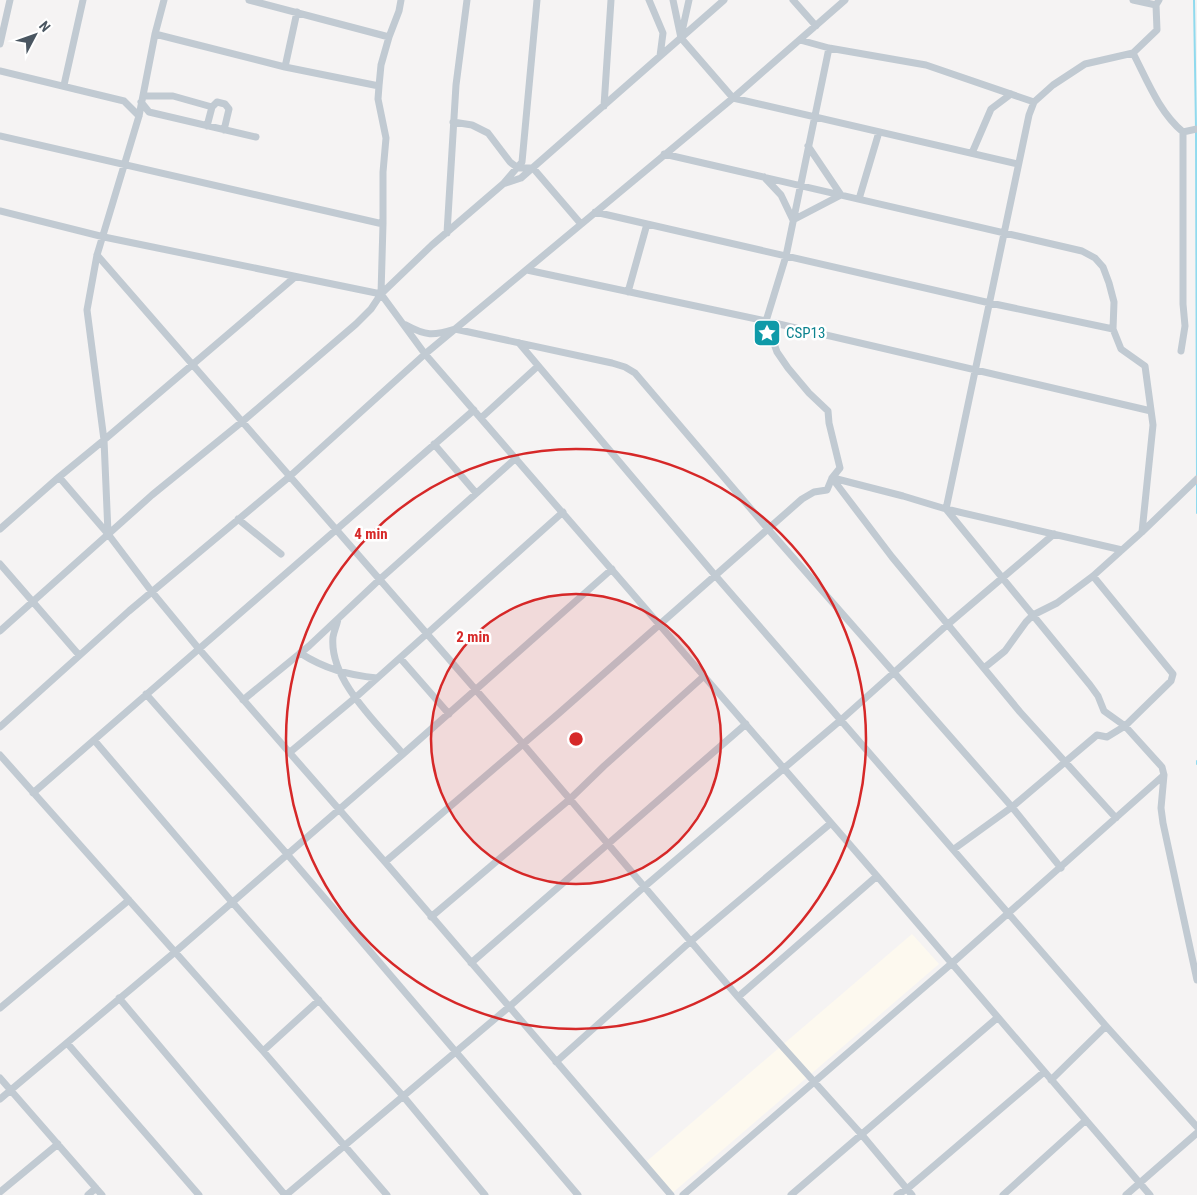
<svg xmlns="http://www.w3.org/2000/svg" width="1197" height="1195" viewBox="0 0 1197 1195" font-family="'Roboto Condensed',sans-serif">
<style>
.commercial{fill:#fdf9ef}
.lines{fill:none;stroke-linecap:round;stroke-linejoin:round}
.stream{stroke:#90daee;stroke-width:2}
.minor{stroke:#c1cad2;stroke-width:7}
.ring{fill:none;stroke:#d62828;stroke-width:2.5}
.labels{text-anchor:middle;stroke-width:5;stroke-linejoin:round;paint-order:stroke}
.culture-label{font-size:15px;fill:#0d838f;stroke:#fff;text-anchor:start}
.centre{fill:#d62828;stroke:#fff;stroke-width:2.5}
.ring-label{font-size:15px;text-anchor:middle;font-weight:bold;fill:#d62828;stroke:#fff;stroke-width:5;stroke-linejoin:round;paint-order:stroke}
</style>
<rect width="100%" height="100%" fill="#f5f3f3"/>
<!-- commercial -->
<path class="commercial" d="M912,934L939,964L670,1195L647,1161Z"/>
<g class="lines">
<!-- stream -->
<path class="stream" d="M1194,0L1196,128
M1196,132L1197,478
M1197,482V513
M1197,761V764"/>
<!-- minor -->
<path class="minor" d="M249,0L389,37
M401,0L399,11L389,37L381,65L379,86L378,99L386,138L383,172V224L381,294L425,354L877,876L1150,1195
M649,0L663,33L660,56
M673,0L681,38L733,98L1018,164
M793,0L816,26
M1133,0L1156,5
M155,34L285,67L379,86
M681,36L689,0
M800,40L829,48L926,65L1034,102
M0,44L10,0
M1133,53C1147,80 1159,112 1183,132L1197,129
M285,67L297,12
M0,71L124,101L139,116
M64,85L83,0
M143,96H173L212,107
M141,102L149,112L256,137
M604,106L611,0
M453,122L472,125L488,133L510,162L518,168H533L581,224
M207,126L212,107L217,102L225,104L229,109L224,130
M0,136L383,224
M972,153L991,109L1011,94
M664,154L1082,251L1095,258L1103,267L1109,283L1114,302L1113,329L1121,349L1145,366L1153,425L1142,532
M764,177L781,195L793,220L841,195L808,146
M503,184L521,178L724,0
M859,199L879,132
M0,211L104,237L381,294
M595,212L990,303L1113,329
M447,233L456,85L467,0
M97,255L523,744L738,997L862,1135L912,1195
M527,270L766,321L1151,411
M628,292L647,224
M406,325C426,336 433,336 455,329L612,363L625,367L635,373L768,529L1012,807L1061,868
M519,343L714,574L1106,1026L1197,1127
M1181,351L1185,326L1183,304V132
M481,418L538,366
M434,444L476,493
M59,477L108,534L152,592L199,649L385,862L671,1195
M832,478L892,557L1020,712L1116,818
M833,478L903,496L946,509L1122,550
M238,519L281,554
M0,529L59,477L104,440L295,277
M108,533L104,440L87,310L97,255L139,116L155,34L164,0
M0,564L79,655
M338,619C337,625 334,631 333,637C329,680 378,724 403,754
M0,631L152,495L243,421L356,324L371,309L381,294L432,245L503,184L522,162L537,0
M300,653C325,669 348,675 377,678
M400,658L449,714
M984,668L1005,651L1026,622L1033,615L1057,603L1093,576L1142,532L1197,479
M146,694L287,854L578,1195
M243,700L309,646L379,580L516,458
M0,727L129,611L289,477L425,354L733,98L845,0
M94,740L232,902L403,1096L485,1195
M289,753L355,698L563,512
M0,755L263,1051L387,1195
M1164,775L1161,808L1163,823L1197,980
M33,793L474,410
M954,849L1012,807L1097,735L1107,737L1125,726L1171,681L1173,674L1093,576
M385,862L558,714L802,499L814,492L827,490L832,478L840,468L829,423L828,411L809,393L788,368L777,352L766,321L786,256L829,48
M431,917L570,799L604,766L704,676
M471,963L746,724
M738,997L877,876
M119,998L285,1195
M0,1008L129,900
M67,1043L199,1195
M263,1051L319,1000
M556,1062L691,941L831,823
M0,1078L102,1195
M1051,1080L1106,1026
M0,1099L175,952L403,754L612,569
M0,1192L58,1144
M88,1195L96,1188
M286,1195L509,1007L644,887L842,719L947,625L1054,534
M683,1195L951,964L1164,775L1162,767L1125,726L1104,711L1098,696L1090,685L946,509L1029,115L1034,102L1053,85L1085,64L1133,53L1157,30L1156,5L1159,0
M791,1195L997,1018
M897,1195L907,1189L1044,1072
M1003,1195L1086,1120
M1126,1195L1197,1133"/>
</g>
<!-- distance rings -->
<circle cx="576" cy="739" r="145" fill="#d62828" fill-opacity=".12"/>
<g class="ring">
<circle cx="576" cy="739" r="145"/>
<circle cx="576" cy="739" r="290"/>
</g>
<!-- icons -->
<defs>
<g id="sight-square" transform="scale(1.4375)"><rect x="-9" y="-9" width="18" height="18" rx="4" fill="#0f9aa8" stroke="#fff"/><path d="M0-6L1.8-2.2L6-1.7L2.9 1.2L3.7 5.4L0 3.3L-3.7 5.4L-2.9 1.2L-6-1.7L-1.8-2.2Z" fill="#fff"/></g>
</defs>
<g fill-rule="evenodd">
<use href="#sight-square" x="767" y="333"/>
</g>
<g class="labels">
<!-- culture labels -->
<g class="culture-label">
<text x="786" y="338">CSP13</text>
</g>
</g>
<circle cx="576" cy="739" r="8" class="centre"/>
<g class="ring-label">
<text x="371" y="539">4 min</text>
<text x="473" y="642">2 min</text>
</g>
<!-- north arrow -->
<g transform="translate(35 35) rotate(49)" stroke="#ffffff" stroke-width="4" paint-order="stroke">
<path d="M0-4L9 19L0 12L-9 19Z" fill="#4a5661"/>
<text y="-8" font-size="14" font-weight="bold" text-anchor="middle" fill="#4a5661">N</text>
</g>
</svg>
